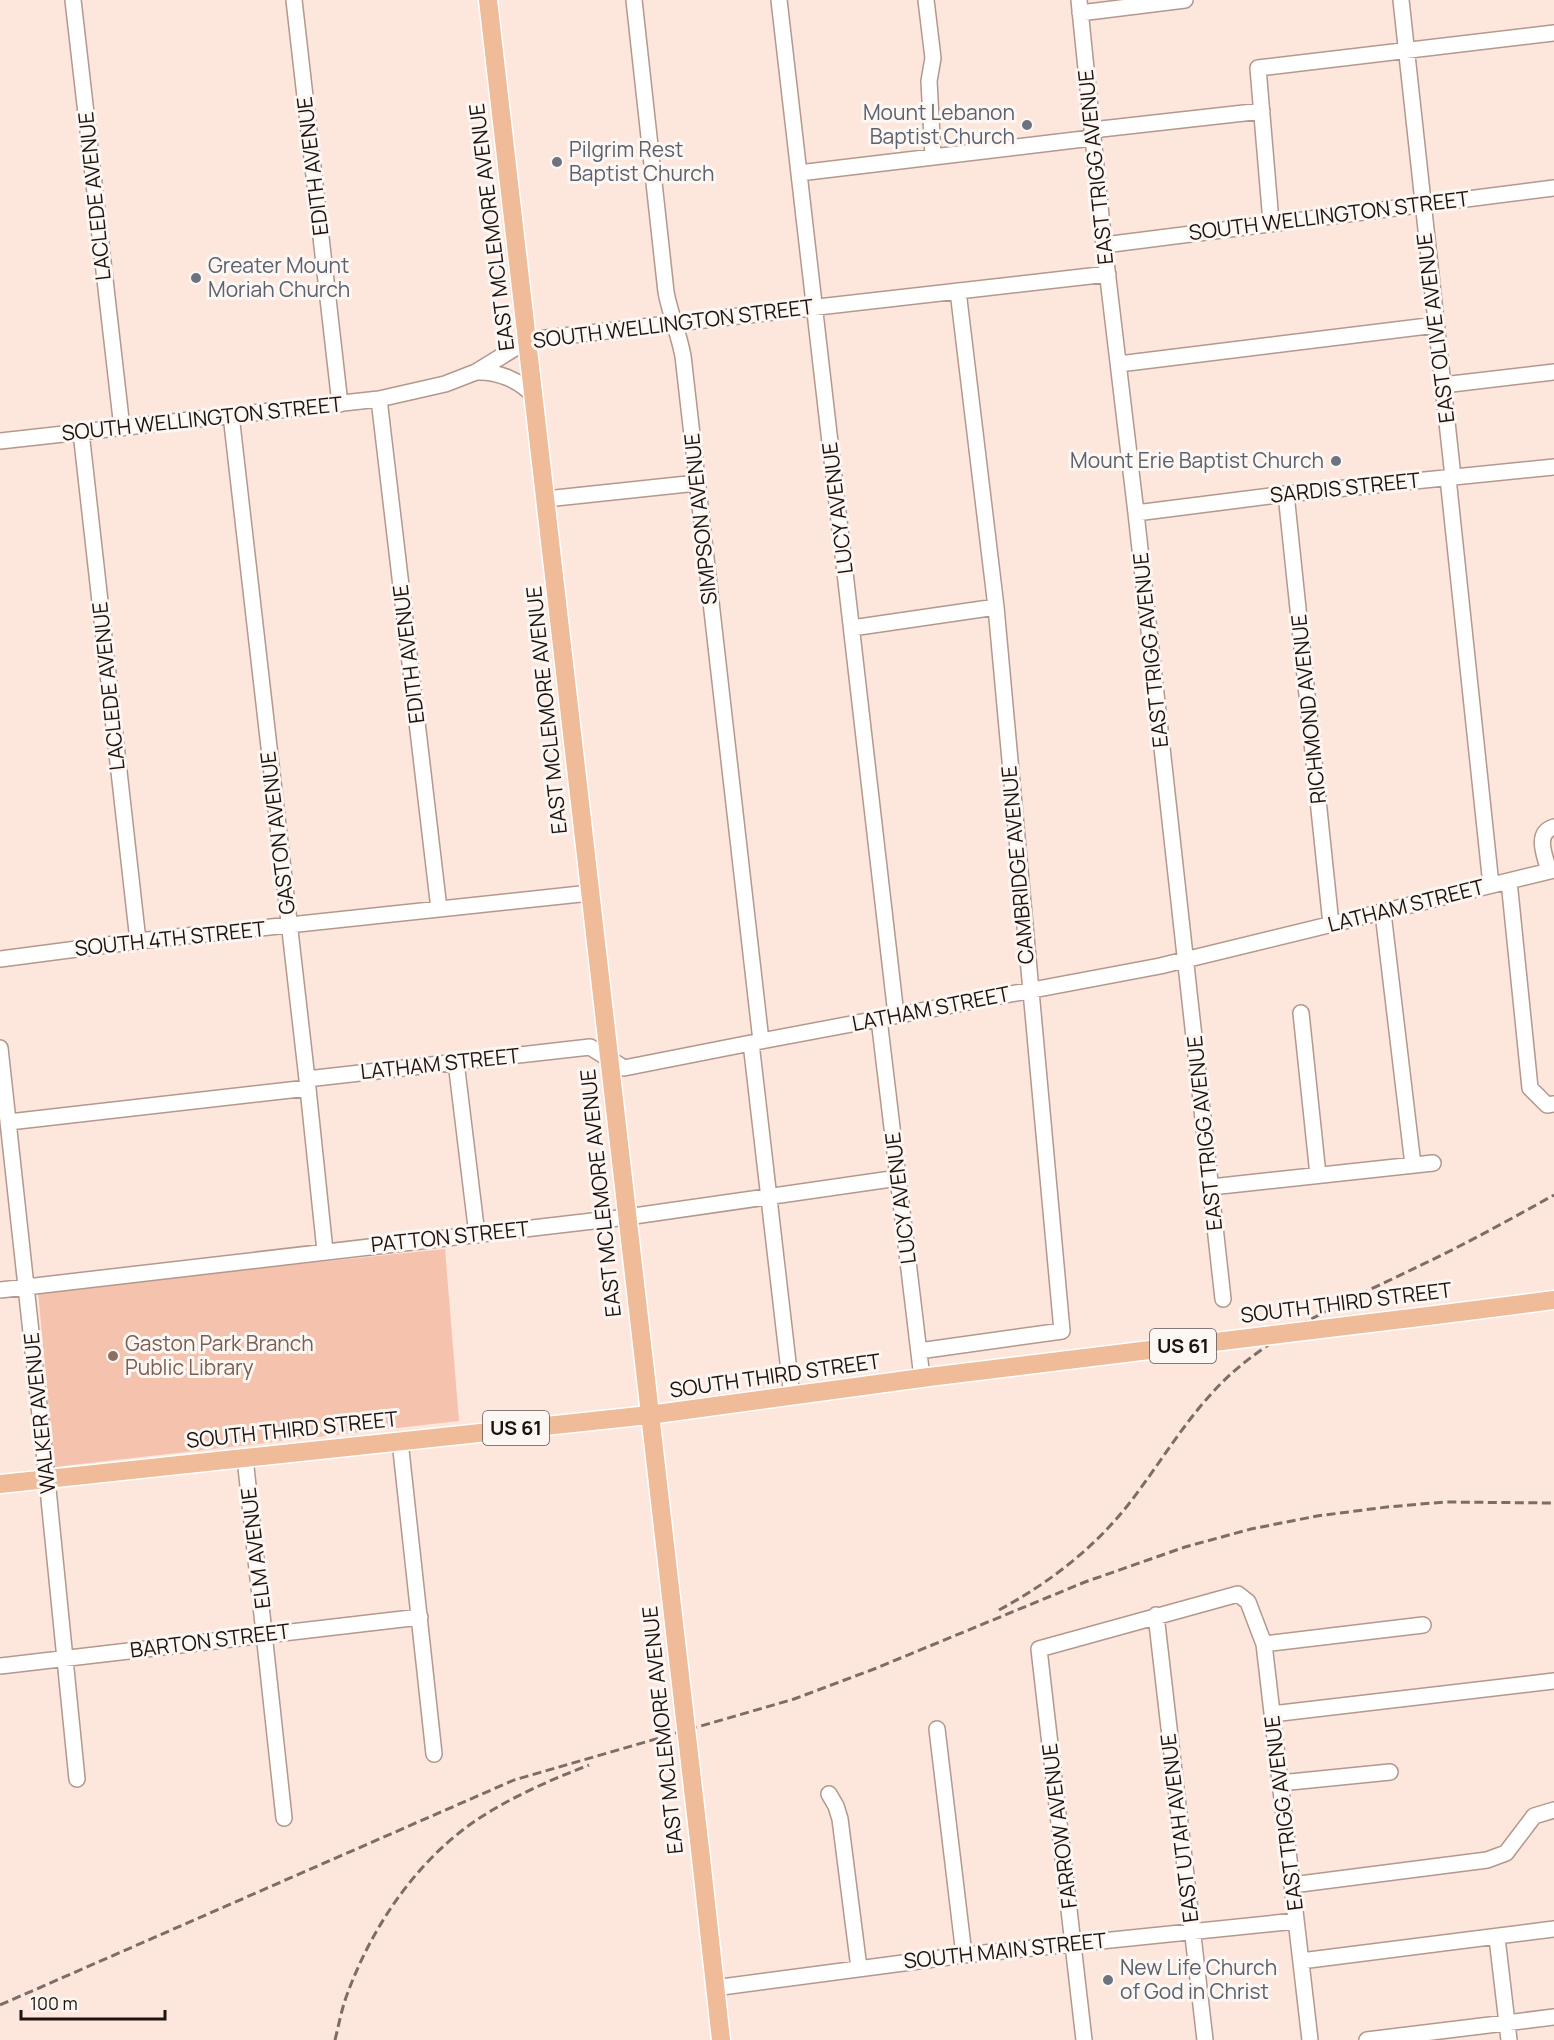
<svg xmlns="http://www.w3.org/2000/svg" width="1554" height="2040" viewBox="0 0 1554 2040" font-family="Manrope,sans-serif">
<style>
.green{fill:#f5c2ad}
.lines{fill:none;stroke-linecap:round;stroke-linejoin:round}
.minor-casing{stroke:#b3988d;stroke-width:18}
.major-casing{stroke:#fff;stroke-width:21}
.minor{stroke:#fff;stroke-width:15}
.major{stroke:#efbb98;stroke-width:18}
.rail{stroke:#7d6d67;stroke-width:3;stroke-dasharray:9 4.5;stroke-linecap:butt}
.major-bridge-casing{stroke:#fff;stroke-width:21;stroke-linecap:butt}
.major-bridge{stroke:#efbb98;stroke-width:18}
.worship-dot{fill:#6b7280;stroke:#fdf7f4;stroke-width:2}
.education-dot{fill:#8d6e63;stroke:#fdf7f4;stroke-width:2}
.labels{text-anchor:middle;stroke-width:6;stroke-linejoin:round;paint-order:stroke}
.shield{fill:#fdf7f4;stroke:#605754;stroke-width:1.5}
.shield-label{font-size:20px;font-weight:bold;fill:#1d130f}
.worship-label{font-size:21px;fill:#5b616d;stroke:#fdf7f4;text-anchor:start}
.street-label{font-size:21px;fill:#1d130f;stroke:#fdf7f4}
.education-label{font-size:21px;fill:#785e54;stroke:#fdf7f4;text-anchor:start}
</style>
<rect width="100%" height="100%" fill="#fde6dc"/>
<!-- green -->
<path class="green" d="M445,1249L459,1421L54,1467L38,1291Z"/>
<g class="lines">
<!-- minor casing -->
<g class="minor-casing">
<path id="minor" d="M73,0L122,428
M294,0L340,404
M634,0L666,292C670,314 679,334 683,356L761,1041
M779,0L896,1015
M926,0L933,58L929,81L933,156
M1079,0L1104,245L1136,513L1223,1299
M1401,0L1453,477
M1080,13L1185,0
M1092,130L1262,111
M799,173L1092,138
M1271,222L1258,68L1554,33
M1104,245L1554,188
M1119,364L1436,325
M476,372C498,371 519,380 534,396
M1443,385L1554,372
M379,399L439,909
M231,415L307,1079L325,1251
M81,432L138,941
M0,441L379,399L445,384L476,372L528,340L1108,274
M1448,478L1491,885
M1286,494L1331,924
M546,499L697,483
M1136,513L1286,494L1554,467
M852,628L996,607
M1549,871C1545,856 1534,833 1554,827
M1509,881L1530,1088L1547,1105L1554,1104
M1383,913L1413,1165
M0,959L138,941L590,893
M1301,1013L1318,1175
M879,1019L922,1378
M751,1043L792,1397
M0,1048L47,1479L77,1779
M456,1062L477,1235
M307,1079L590,1047L624,1068L761,1041L1160,966L1554,870
M9,1122L308,1088
M1211,1187L1433,1163
M0,1290L627,1217L898,1178
M919,1351L1062,1331L996,607L958,291
M400,1441L434,1754
M245,1458L284,1818
M1156,1615L1205,2040
M1264,1644L1423,1625
M0,1666L420,1617
M1272,1714L1554,1681
M937,1729L964,1955
M1280,1783L1390,1772
M829,1794L836,1806L840,1819L859,1968
M1292,1885L1487,1860L1506,1853L1534,1816L1554,1810
M1497,1938L1509,2040
M1301,1961L1554,1929
M714,1988L964,1955L1296,1921
M1084,2040L1039,1649L1238,1594L1248,1602L1264,1644L1310,2040
M1367,2040L1554,2017"/>
</g>
<!-- major casing -->
<g class="major-casing">
<path id="major" d="M488,0L676,1641
M1436,1315L1554,1300
M0,1484L649,1415L929,1377
M701,1858L721,2040"/>
</g>
<!-- minor -->
<use href="#minor" class="minor"/>
<!-- major -->
<use href="#major" class="major"/>
<!-- rail -->
<path class="rail" d="M999,1610C1049,1583 1093,1549 1128,1505C1163,1460 1190,1411 1232,1373C1285,1326 1354,1298 1417,1267C1464,1245 1509,1220 1554,1195
M0,2005L514,1780L794,1699L874,1669L1085,1582L1185,1547L1251,1529L1317,1516L1387,1507L1445,1502L1554,1503
M335,2040C339,2024 342,2007 348,1992C374,1922 422,1853 486,1814C518,1794 553,1779 589,1765"/>
<!-- major-bridge casing -->
<g class="major-bridge-casing">
<path id="major-bridge" d="M929,1377L1436,1315
M676,1641L701,1858"/>
</g>
<!-- major-bridge -->
<use href="#major-bridge" class="major-bridge"/>
</g>
<!-- markers -->
<g class="worship-dot">
<circle cx="1027" cy="125" r="6"/>
<circle cx="557" cy="162" r="6"/>
<circle cx="196" cy="278" r="6"/>
<circle cx="1336" cy="461" r="6"/>
<circle cx="1108" cy="1980" r="6"/>
</g>
<circle class="education-dot" cx="113" cy="1356" r="6"/>
<g class="labels">
<!-- shield labels -->
<g class="shield">
<rect x="1150" y="1329" width="66" height="34" rx="4.5"/>
<rect x="483" y="1411" width="66" height="34" rx="4.5"/>
</g>
<g class="shield-label">
<text x="1183" y="1353">US 61</text>
<text x="516" y="1435">US 61</text>
</g>
<!-- worship labels -->
<g class="worship-label">
<text x="1015" y="120" text-anchor="end">Mount Lebanon<tspan x="1015" dy="24">Baptist Church</tspan></text>
<text x="569" y="157">Pilgrim Rest<tspan x="569" dy="24">Baptist Church</tspan></text>
<text x="208" y="273">Greater Mount<tspan x="208" dy="24">Moriah Church</tspan></text>
<text x="1324" y="468" text-anchor="end">Mount Erie Baptist Church</text>
<text x="1120" y="1975">New Life Church<tspan x="1120" dy="24">of God in Christ</tspan></text>
</g>
<!-- street labels -->
<g class="street-label">
<text transform="translate(313 166) rotate(-97)" y="7">EDITH AVENUE</text>
<text transform="translate(1096 167) rotate(-96)" y="7">EAST TRIGG AVENUE</text>
<text transform="translate(95 196) rotate(-96)" y="7">LACLEDE AVENUE</text>
<text transform="translate(1329 216) rotate(-7)" y="7">SOUTH WELLINGTON STREET</text>
<text transform="translate(492 227) rotate(-97)" y="7">EAST MCLEMORE AVENUE</text>
<text transform="translate(673 324) rotate(-7)" y="7">SOUTH WELLINGTON STREET</text>
<text transform="translate(1436 328) rotate(-97)" y="7">EAST OLIVE AVENUE</text>
<text transform="translate(202 419) rotate(-6)" y="7">SOUTH WELLINGTON STREET</text>
<text transform="translate(1345 488) rotate(-6)" y="7">SARDIS STREET</text>
<text transform="translate(838 508) rotate(-97)" y="7">LUCY AVENUE</text>
<text transform="translate(701 519) rotate(-96)" y="7">SIMPSON AVENUE</text>
<text transform="translate(1151 650) rotate(-96)" y="7">EAST TRIGG AVENUE</text>
<text transform="translate(409 654) rotate(-97)" y="7">EDITH AVENUE</text>
<text transform="translate(109 686) rotate(-96)" y="7">LACLEDE AVENUE</text>
<text transform="translate(1309 709) rotate(-96)" y="7">RICHMOND AVENUE</text>
<text transform="translate(547 710) rotate(-96)" y="7">EAST MCLEMORE AVENUE</text>
<text transform="translate(278 833) rotate(-97)" y="7">GASTON AVENUE</text>
<text transform="translate(1018 865) rotate(-95)" y="7">CAMBRIDGE AVENUE</text>
<text transform="translate(1406 906) rotate(-14)" y="7">LATHAM STREET</text>
<text transform="translate(170 939) rotate(-6)" y="7">SOUTH 4TH STREET</text>
<text transform="translate(931 1009) rotate(-11)" y="7">LATHAM STREET</text>
<text transform="translate(440 1064) rotate(-6)" y="7">LATHAM STREET</text>
<text transform="translate(1205 1133) rotate(-96)" y="7">EAST TRIGG AVENUE</text>
<text transform="translate(601 1193) rotate(-96)" y="7">EAST MCLEMORE AVENUE</text>
<text transform="translate(901 1198) rotate(-97)" y="7">LUCY AVENUE</text>
<text transform="translate(450 1237) rotate(-6)" y="7">PATTON STREET</text>
<text transform="translate(1346 1303) rotate(-7)" y="7">SOUTH THIRD STREET</text>
<text transform="translate(775 1376) rotate(-8)" y="7">SOUTH THIRD STREET</text>
<text transform="translate(40 1413) rotate(-96)" y="7">WALKER AVENUE</text>
<text transform="translate(292 1430) rotate(-6)" y="7">SOUTH THIRD STREET</text>
<text transform="translate(256 1548) rotate(-97)" y="7">ELM AVENUE</text>
<text transform="translate(210 1641) rotate(-7)" y="7">BARTON STREET</text>
<text transform="translate(663 1730) rotate(-96)" y="7">EAST MCLEMORE AVENUE</text>
<text transform="translate(1284 1813) rotate(-97)" y="7">EAST TRIGG AVENUE</text>
<text transform="translate(1060 1826) rotate(-97)" y="7">FARROW AVENUE</text>
<text transform="translate(1180 1828) rotate(-97)" y="7">EAST UTAH AVENUE</text>
<text transform="translate(1005 1951) rotate(-6)" y="7">SOUTH MAIN STREET</text>
</g>
<!-- education labels -->
<g class="education-label">
<text x="125" y="1351">Gaston Park Branch<tspan x="125" dy="24">Public Library</tspan></text>
</g>
</g>
<!-- scale -->
<path d="M21 2010v9h144v-9" fill="none" stroke="#1d130f" stroke-width="3"/>
<text x="30" y="2010" font-size="18" fill="#1d130f" stroke="#fdf7f4" stroke-width="4.5" paint-order="stroke">100 m</text>
</svg>
